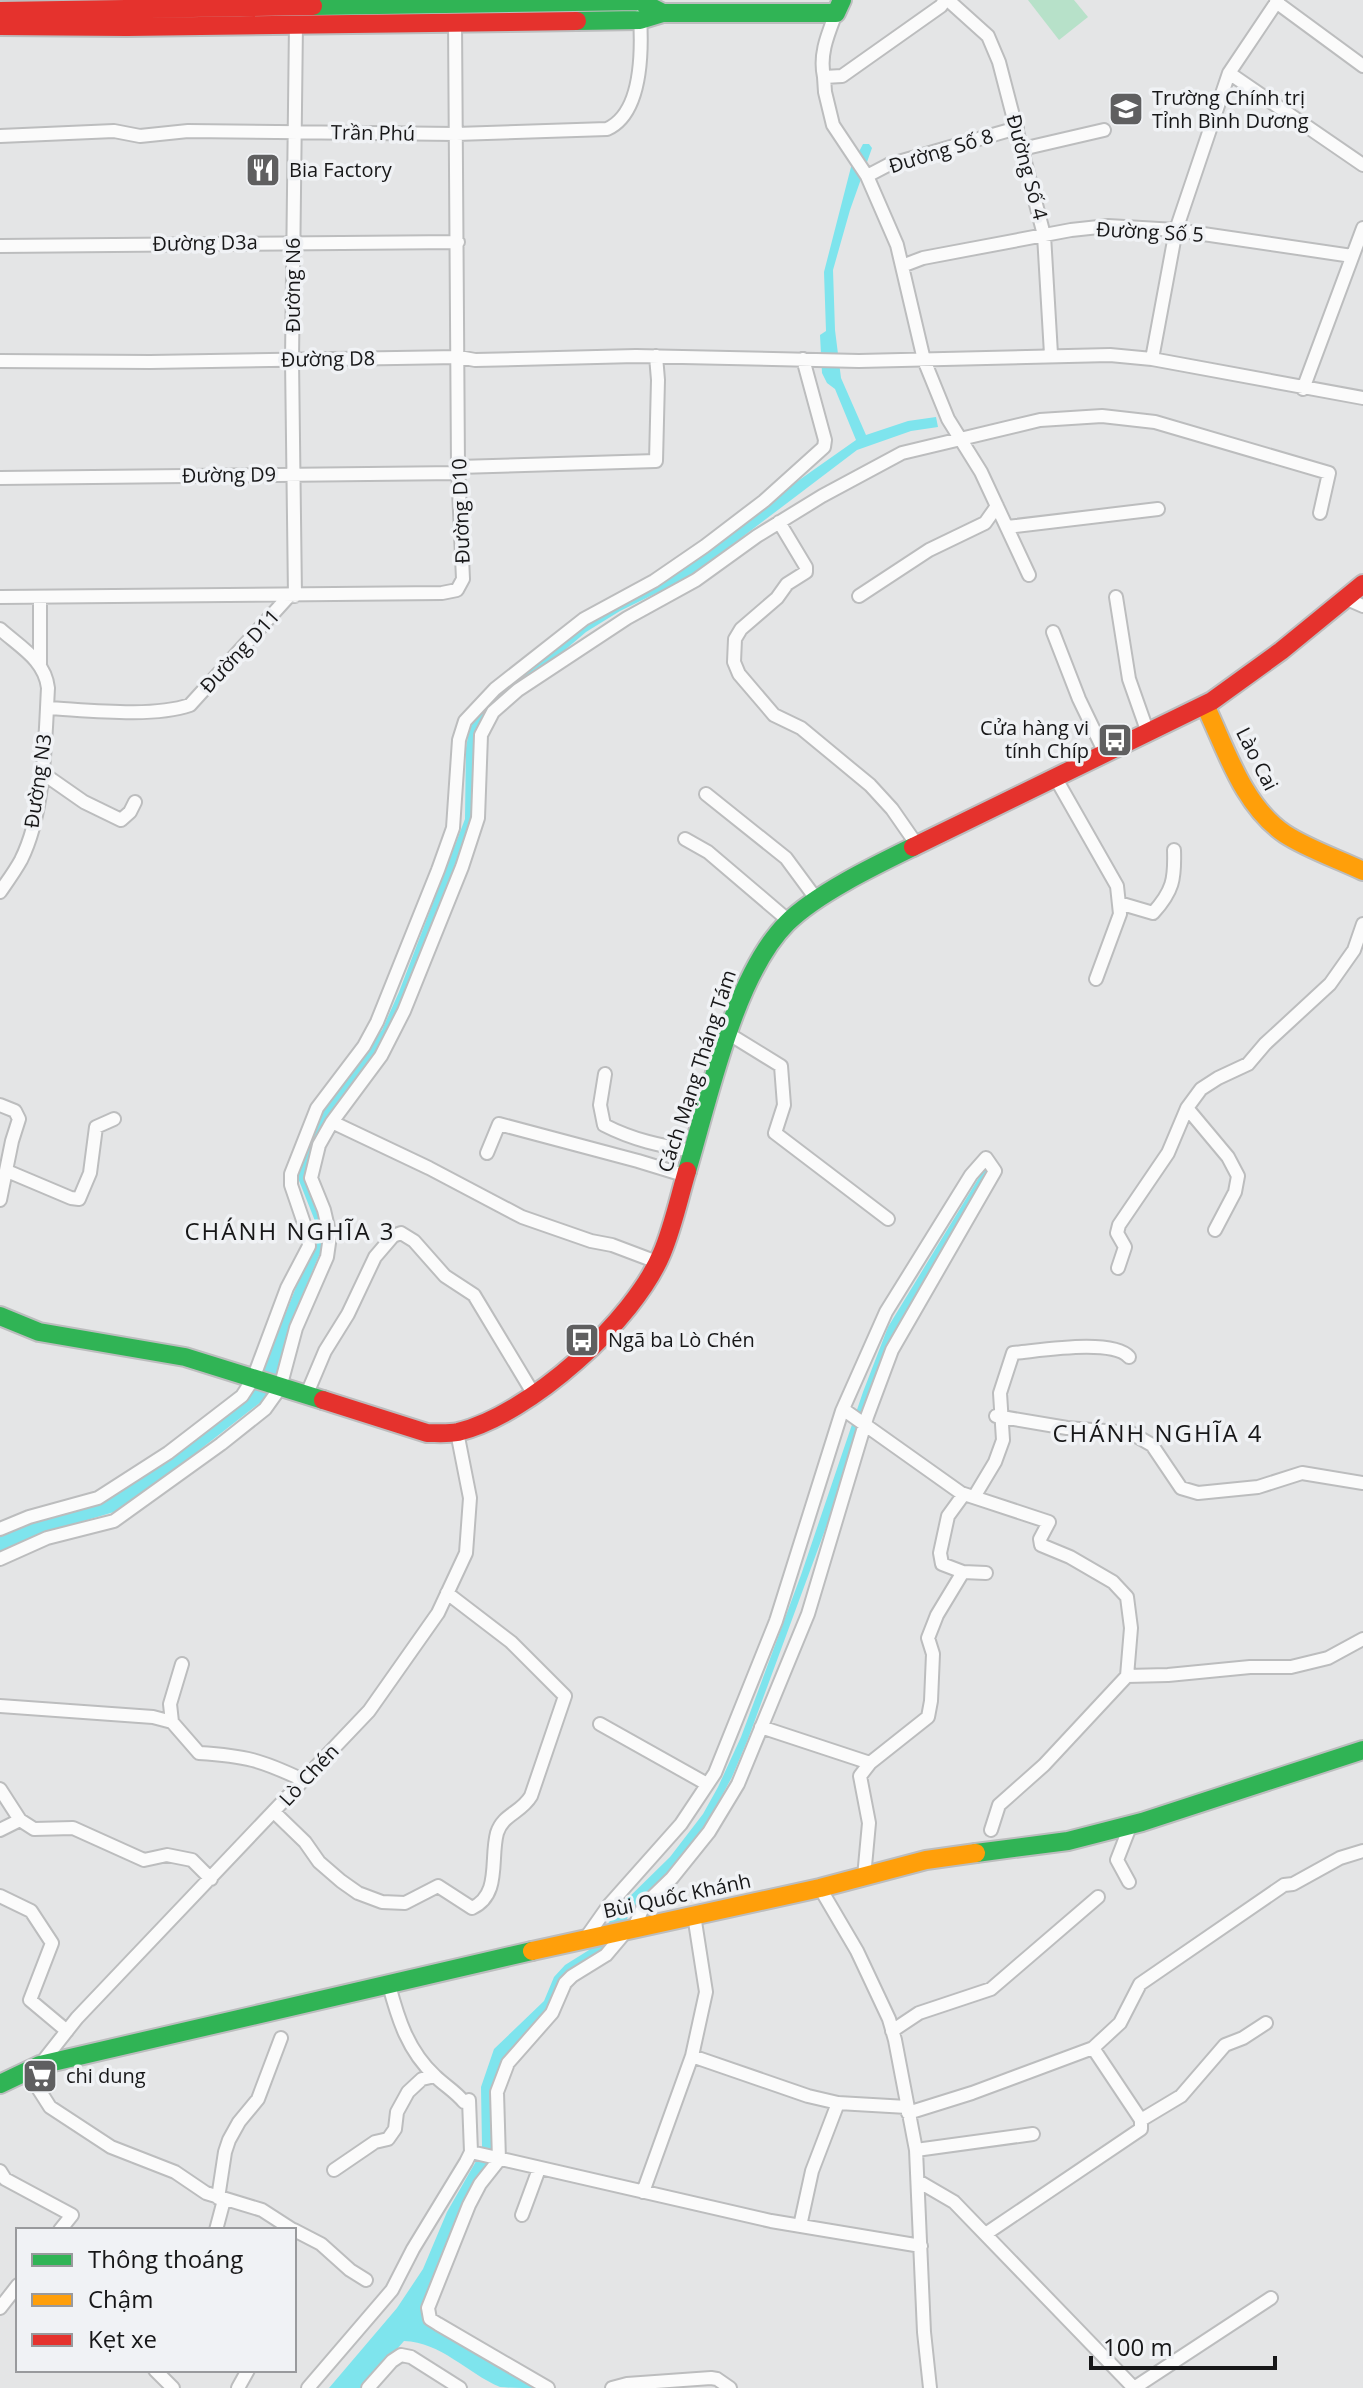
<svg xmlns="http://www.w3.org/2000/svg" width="1363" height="2388" viewBox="0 0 1363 2388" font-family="'Open Sans',sans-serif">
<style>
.green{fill:#b7e1c9}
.water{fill:#7ee4ed}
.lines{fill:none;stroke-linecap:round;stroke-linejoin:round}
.street-casing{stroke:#bcbdbe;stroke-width:16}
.fast-casing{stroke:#bcbdbe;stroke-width:22}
.slow-casing{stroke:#bcbdbe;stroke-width:22}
.jam-casing{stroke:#bcbdbe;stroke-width:22}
.street{stroke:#fbfbfb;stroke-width:12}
.fast{stroke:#30b455;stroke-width:18}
.slow{stroke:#ff9f0a;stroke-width:18}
.jam{stroke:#e5322d;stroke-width:18}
.labels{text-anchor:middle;stroke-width:7;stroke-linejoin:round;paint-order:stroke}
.poi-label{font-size:20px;fill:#171718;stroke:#f0f2f5;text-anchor:start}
.street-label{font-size:20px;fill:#171718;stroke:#f0f2f5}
.quarter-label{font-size:24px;letter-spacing:2px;fill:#171718;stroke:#f0f2f5}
</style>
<rect width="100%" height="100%" fill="#e4e5e6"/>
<!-- green -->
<path class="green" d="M1028,0H1074L1088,17L1059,40Z"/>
<!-- water -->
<path class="water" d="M863,144H869L872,148L850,210L833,270L835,330L841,378L866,435L908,421L936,417L938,427L911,431L857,450L691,576L620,611L586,632L485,718L475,821L390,1035L335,1105L310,1162L326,1239L294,1315L282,1361L266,1398L124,1509L40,1534L0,1552V1533L35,1517L112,1495L249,1391L273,1345L316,1237L315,1221L298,1178L300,1159L327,1100L382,1030L399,992L465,819L466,748L469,731L477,711L580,624L686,568L785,490L856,440L835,389L827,383L822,373L820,335L826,331L824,272L851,167Z
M986,1166L988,1170L902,1321L748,1739L732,1777L698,1840L632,1910L611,1947L586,1965L506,2057L492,2086L490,2112L494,2148L487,2167L466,2203L442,2253L423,2313L431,2325L538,2388C526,2388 510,2388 500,2387C467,2373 441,2342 404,2341L363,2388H329L397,2308L423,2269L447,2212L475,2163L482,2146L481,2087L494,2049L544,2001L554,1977L565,1965L589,1950L622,1904L670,1857L703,1814L718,1787L741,1737L801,1575L863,1392L888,1327Z"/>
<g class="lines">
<!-- street casing -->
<g class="street-casing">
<path id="street" d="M948,0L988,36L999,62L1044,235L1051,354
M1276,2L1363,66
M836,13C828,34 819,54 824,77L842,76L941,6L945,0
M1229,73L1363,165
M824,77L825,92L833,125L867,176L897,245L924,360L948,419L981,472L1029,575
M0,136L114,131L140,136L188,131L456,134L607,129C643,113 642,49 640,16
M1022,149L1104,130
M867,176L888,165L1017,128
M0,246L458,242
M902,266L923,258L1071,230L1108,226L1176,230L1352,256
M1152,359L1176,230L1229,73L1278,0
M0,361L150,362L459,357L475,360L636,356L859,361L1110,355L1152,359L1363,398
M1303,389L1363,228
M458,467L656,461L658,380L656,356
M0,478L459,473
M779,522L806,567V572L787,584L777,598L741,629L735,639L734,662L739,674L774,715L801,728L870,785L892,809L917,845
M1007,527L1158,509
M295,596L292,360L296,23
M859,596L929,550L985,523L997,506
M0,597L442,593L457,590L463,579L458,467L455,21
M1116,597L1129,679L1148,733
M40,598V664
M1347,599L1363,606
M0,629C20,647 45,660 48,688C45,741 45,812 21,860C15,871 7,882 0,892
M1053,632L1079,699L1105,753
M47,708C87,710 152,718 190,705L289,596
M41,772L84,802L121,820L130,812L135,802
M1055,777L1117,886L1120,914L1096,979
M706,794L786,858L817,900
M685,839L708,852L789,921
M1119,903L1153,913C1173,891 1175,879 1174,850
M729,1034L781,1066L784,1105L775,1133L888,1219
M605,1074L600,1105L604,1125C633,1140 661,1146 694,1151
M0,1105L15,1111L19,1119L12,1141L0,1200
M1187,1108L1228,1157L1238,1176L1235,1192L1215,1230
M332,1122L429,1168L522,1217L591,1241L612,1245L657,1262
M487,1153L499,1124L638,1161L687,1176
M7,1171L71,1198L79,1199L90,1173L96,1127L114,1119
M1118,1268L1125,1247L1117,1233L1119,1225L1168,1153L1187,1108L1201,1089L1218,1078L1248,1064L1265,1044L1330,984L1354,950L1363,924
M306,1396L325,1351L348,1314L375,1257L393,1236L401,1233L414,1241L445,1276L474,1295L533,1393
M847,1412L961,1493L1049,1522L1040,1539L1041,1545L1070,1557L1113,1582L1127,1597L1131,1628L1127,1676L1044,1765L999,1805L991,1830
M996,1416L1067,1428L1131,1433L1152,1445L1181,1488L1198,1493L1258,1487L1302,1473L1363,1483
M974,1497L995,1462L1003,1440L1000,1393L1013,1353C1038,1351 1112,1338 1129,1357
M0,1529L29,1517L98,1498L168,1453L242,1396L253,1379L287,1288L309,1246L308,1235L291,1185V1174L317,1108L364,1046L377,1022L438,870L453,828L459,740L465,721L495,689L584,619L654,581L705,546L764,501L824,447L825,440L803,359
M0,1559L47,1538L114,1521L221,1444L265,1409L280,1388L296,1328L327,1257L330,1236L324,1210L311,1178L319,1145L332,1122L381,1056L404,1011L462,867L478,818L481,735L493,712L518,690L627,618L696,580L757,536L822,496L902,453L1040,420L1102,416L1155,422L1329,473L1320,513
M963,1572L942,1564L940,1553L948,1516L964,1494
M1127,1676L1168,1675L1250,1667H1291L1328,1658L1363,1639
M0,1706L153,1717L172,1722L199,1753C246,1756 261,1760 303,1780
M172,1722L170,1704L182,1664
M600,1724L707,1784
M761,1727L870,1763L928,1717L931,1701L933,1654L928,1638L937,1615L963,1572L986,1573
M0,1789L20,1820
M274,1812L305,1842L319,1862L341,1881L358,1893L382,1902L405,1903L438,1886L472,1908C501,1895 490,1859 497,1833C503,1814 521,1813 531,1796L565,1696L511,1642L447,1593
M0,1830L20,1820L34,1829L73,1828L144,1860L167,1855L192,1860L211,1879
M864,1877L869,1823L860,1776L870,1763
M1129,1882L1117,1860L1131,1824
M820,1888L857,1951L889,2019L895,2040L916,2150L924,2332L930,2388
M0,1896L31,1911L52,1943L30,2000L67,2031
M585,1939L609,1905L681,1824L715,1773L776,1621L842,1411L886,1312L971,1175L986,1158L995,1171L892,1350L867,1417L808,1614L738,1784L709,1832L672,1878L644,1905L634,1928
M892,2031L919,2013L991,1989L1098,1897
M692,2056L808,2096L838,2103L907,2107
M40,2065L77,2018L369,1711L438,1613L466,1553L470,1498L457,1432
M27,2071L50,2107L111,2147L175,2172L206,2193L262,2210L293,2230
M908,2113L972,2093L1093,2048L1120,2023L1140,1984L1284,1885L1293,1884L1340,1858L1363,1851
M1141,2120L1181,2096L1225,2045L1243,2038L1266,2023
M916,2150L1033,2134
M471,2152L771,2221L921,2246
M334,2170L375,2142L388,2139L395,2129L397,2112L408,2092L422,2079L435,2076
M0,2171L5,2179L72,2215L60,2230
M918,2181L954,2202L1134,2388
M643,2192L692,2056L706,1992L694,1915
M218,2198L225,2152L229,2140L239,2122L258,2099L281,2038
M522,2215L539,2169
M800,2226L812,2171L838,2103
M216,2230L224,2200
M294,2230L321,2244L350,2270L366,2280
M987,2233L1141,2129V2120L1093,2048
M0,2308L18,2285
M155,2370L173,2388
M238,2388L248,2370
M308,2388L392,2290L413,2249L466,2162L471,2152L469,2100L464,2102C455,2091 444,2085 435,2076C408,2051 398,2019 389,1985
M368,2388L392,2361L401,2355L411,2357L460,2388
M548,2388L438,2324L430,2319L428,2308L469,2205L480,2184L499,2160L497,2092L508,2063L552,2013L565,1983L572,1976L606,1955L628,1929
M612,2388L627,2384L711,2378L717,2379L730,2388
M1134,2388L1271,2298"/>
</g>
<!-- fast casing -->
<g class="fast-casing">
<path id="fast" d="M313,6L639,1L663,13
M577,21L640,20L663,13H836L842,0
M687,1171C709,1098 734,976 787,923C816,894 876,865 913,847
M0,1316L39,1332L185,1357L323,1400
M976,1853L1068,1841L1142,1822L1363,1750
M0,2084L40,2065L532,1951"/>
</g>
<!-- slow casing -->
<g class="slow-casing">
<path id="slow" d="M1205,705C1226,749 1243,806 1285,834C1308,849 1338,859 1363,871
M532,1951L820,1888L926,1860L976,1853"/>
</g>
<!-- jam casing -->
<g class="jam-casing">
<path id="jam" d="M0,11L313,6
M0,26L127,27L577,21
M913,847L1212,701L1281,651L1363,584
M323,1400L427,1433C437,1433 448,1434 458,1432C529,1415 634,1321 662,1253C673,1227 679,1198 687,1171"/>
</g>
<!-- street -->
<use href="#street" class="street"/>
<!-- fast -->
<use href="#fast" class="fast"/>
<!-- slow -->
<use href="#slow" class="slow"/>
<!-- jam -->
<use href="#jam" class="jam"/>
</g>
<!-- icons -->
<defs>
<g id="university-square" transform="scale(1.8)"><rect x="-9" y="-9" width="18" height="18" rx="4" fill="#5f5f60" stroke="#f0f2f5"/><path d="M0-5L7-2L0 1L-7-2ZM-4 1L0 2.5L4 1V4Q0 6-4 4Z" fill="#fff"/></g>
<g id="restaurant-square" transform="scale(1.8)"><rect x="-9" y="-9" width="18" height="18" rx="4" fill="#5f5f60" stroke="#f0f2f5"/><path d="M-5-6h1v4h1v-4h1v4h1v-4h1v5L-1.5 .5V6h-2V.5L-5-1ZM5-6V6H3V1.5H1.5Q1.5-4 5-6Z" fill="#fff"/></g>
<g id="bus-square" transform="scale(1.8)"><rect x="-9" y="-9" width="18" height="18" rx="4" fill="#5f5f60" stroke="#f0f2f5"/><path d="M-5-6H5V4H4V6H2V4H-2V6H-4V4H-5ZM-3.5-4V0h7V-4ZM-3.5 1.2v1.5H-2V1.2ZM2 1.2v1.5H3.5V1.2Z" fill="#fff"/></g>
<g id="supermarket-square" transform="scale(1.8)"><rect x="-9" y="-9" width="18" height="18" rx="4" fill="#5f5f60" stroke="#f0f2f5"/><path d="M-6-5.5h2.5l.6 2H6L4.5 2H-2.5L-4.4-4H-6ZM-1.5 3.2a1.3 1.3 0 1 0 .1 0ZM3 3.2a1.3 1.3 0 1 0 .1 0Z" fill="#fff"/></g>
</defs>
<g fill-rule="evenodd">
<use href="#university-square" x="1126" y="109"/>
<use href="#restaurant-square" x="263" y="170"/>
<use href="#bus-square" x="1115" y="740"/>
<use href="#bus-square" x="582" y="1340"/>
<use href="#supermarket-square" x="40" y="2076"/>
</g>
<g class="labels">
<!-- poi labels -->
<g class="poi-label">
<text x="1152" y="105">Trường Chính trị<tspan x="1152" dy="23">Tỉnh Bình Dương</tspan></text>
<text x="289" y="177">Bia Factory</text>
<text x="1089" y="735" text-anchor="end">Cửa hàng vi<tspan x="1089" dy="23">tính Chíp</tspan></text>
<text x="608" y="1347">Ngã ba Lò Chén</text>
<text x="66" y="2083">chi dung</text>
</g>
<!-- street labels -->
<g class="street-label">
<text transform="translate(373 133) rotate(1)" y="7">Trần Phú</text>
<text transform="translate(941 151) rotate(-17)" y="7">Đường Số 8</text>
<text transform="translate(1027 167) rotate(75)" y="7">Đường Số 4</text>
<text transform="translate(1150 232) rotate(3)" y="7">Đường Số 5</text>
<text transform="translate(205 243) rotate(-1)" y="7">Đường D3a</text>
<text transform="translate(293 285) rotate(-90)" y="7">Đường N6</text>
<text transform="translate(328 359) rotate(-1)" y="7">Đường D8</text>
<text transform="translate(229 475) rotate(-1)" y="7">Đường D9</text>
<text transform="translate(461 511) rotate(-92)" y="7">Đường D10</text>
<text transform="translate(240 651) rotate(-47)" y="7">Đường D11</text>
<text transform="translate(1257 759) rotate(63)" y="7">Lào Cai</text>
<text transform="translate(38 781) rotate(-82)" y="7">Đường N3</text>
<text transform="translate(697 1071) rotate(-72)" y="7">Cách Mạng Tháng Tám</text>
<text transform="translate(309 1775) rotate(-47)" y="7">Lò Chén</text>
<text transform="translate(677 1896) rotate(-12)" y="7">Bùi Quốc Khánh</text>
</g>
<!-- quarter labels -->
<g class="quarter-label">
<text x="290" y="1240">CHÁNH NGHĨA 3</text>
<text x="1158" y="1442">CHÁNH NGHĨA 4</text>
</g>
</g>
<!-- legend -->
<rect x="16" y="2228" width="280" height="144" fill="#f0f2f5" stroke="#999a9d" stroke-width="2"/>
<rect x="32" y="2254" width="40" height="12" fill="#30b455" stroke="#999a9d" stroke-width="2"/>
<text x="88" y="2268" font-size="24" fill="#171718">Thông thoáng</text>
<rect x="32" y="2294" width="40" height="12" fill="#ff9f0a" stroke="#999a9d" stroke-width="2"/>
<text x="88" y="2308" font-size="24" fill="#171718">Chậm</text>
<rect x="32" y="2334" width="40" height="12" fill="#e5322d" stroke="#999a9d" stroke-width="2"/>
<text x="88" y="2348" font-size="24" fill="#171718">Kẹt xe</text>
<!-- scale -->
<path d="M1091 2356v12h184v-12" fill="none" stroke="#171718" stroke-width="4"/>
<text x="1103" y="2356" font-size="24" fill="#171718" stroke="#f0f2f5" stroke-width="6" paint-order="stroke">100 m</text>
</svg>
